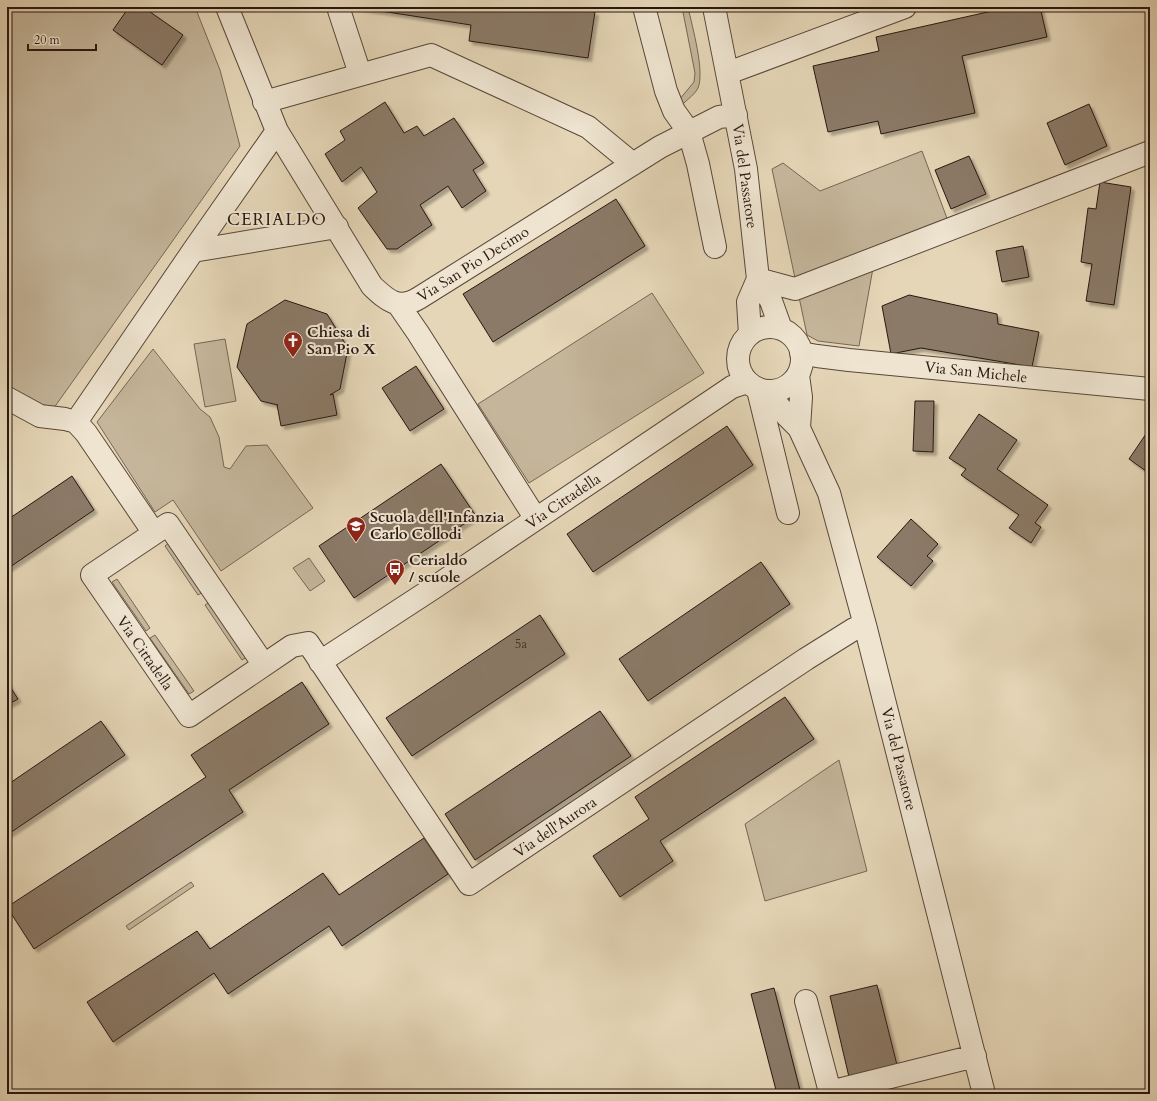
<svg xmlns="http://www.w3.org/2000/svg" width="1157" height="1101" viewBox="0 0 1157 1101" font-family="Cardo,serif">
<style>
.green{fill:#c5b69b;stroke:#776656}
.building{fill:#8b7a67;stroke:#291710;filter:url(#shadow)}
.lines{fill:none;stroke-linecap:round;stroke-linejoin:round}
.minor-casing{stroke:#58473a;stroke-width:24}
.minor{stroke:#eee4d0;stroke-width:22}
.labels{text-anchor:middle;stroke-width:4;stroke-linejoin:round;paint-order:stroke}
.number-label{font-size:13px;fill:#423026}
.street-label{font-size:15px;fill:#291710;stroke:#eee4d0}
.poi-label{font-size:15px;font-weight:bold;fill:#291710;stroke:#eee4d0;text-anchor:start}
.quarter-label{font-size:17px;letter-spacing:1px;fill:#291710;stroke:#eee4d0}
</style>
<defs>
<filter id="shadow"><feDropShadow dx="3.5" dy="3.5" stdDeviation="1" flood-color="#0004"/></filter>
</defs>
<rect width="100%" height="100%" fill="#e5d6b7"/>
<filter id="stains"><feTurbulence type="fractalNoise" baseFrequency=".005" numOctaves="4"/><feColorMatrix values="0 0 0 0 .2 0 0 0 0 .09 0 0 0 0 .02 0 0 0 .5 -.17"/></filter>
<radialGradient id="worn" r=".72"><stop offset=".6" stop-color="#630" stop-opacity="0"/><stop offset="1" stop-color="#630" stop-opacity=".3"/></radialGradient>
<!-- green -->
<path class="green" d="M7,7H195L220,70L240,146L51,412L7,386Z
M682,7H688C692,26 705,71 698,88C695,94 688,99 683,104H680L679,100L694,82L695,73Z
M922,151L948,221L875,257L859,346L818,341L807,335L772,169L783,163L820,191Z
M652,293L704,373L529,483L478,404Z
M225,339L236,401L205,407L194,344Z
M153,349L200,409L210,417L219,437L224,467L230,469L246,446L267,445L313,508L221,571L173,500L155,512L97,422Z
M169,543L203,592L198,595L165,546Z
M309,558L325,581L310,591L293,568Z
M117,579L150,628L146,631L112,582Z
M210,602L247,657L242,660L205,605Z
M155,635L194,691L189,694L150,638Z
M839,760L867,871L765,901L745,824Z
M191,882L194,886L129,930L126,926Z"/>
<!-- building -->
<path class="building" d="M129,7H143L183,35L162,65L113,30Z
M355,7H560L595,12L588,58L469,41L471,25Z
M1010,7H1040L1047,37L962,56L975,113L881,134L878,121L828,132L813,66L879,51L876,37Z
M385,102L404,133L417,126L424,136L454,118L484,163L473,170L486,191L462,208L448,186L420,205L432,225L397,249H387L358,208L377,192L361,167L342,182L325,154L345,140L340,131Z
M1089,104L1107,146L1065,165L1047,123Z
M969,156L986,194L951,209L935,170Z
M1100,182L1131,187L1114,305L1086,301L1092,264L1081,262L1088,208L1096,209Z
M616,199L645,246L493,342L463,294Z
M1023,246L1029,277L1002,282L996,251Z
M909,295L997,314L998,324L1039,332L1032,367L921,348L891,354L882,306Z
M285,300L327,314L348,348L340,389L330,395L333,394L337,415L281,426L277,405H278L261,401L237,367L247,324Z
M416,366L444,409L410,431L382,388Z
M915,401H934L933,452L913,451Z
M979,414L1017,440L997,469L1048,505L1035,523L1041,527L1031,543L1009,528L1019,515L961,475L966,469L949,458Z
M727,426L753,465L593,572L567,534Z
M1150,428V474L1129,459Z
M441,464L476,516L354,598L319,546Z
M72,476L94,510L7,569V520Z
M911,519L938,544L927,556L933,561L911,586L877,557Z
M761,562L790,604L648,701L619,659Z
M540,615L565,654L412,756L386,718Z
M7,682L18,699L7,705Z
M302,682L329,724L229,790L243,812L34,949L7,907L206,777L191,755Z
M785,697L814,739L660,841L673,861L620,897L593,856L649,819L635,797Z
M600,711L631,756L475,860L445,814Z
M101,721L125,755L7,835V785Z
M424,838L448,874L342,946L329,926L228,994L214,973L113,1042L87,1002L197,931L210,949L323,873L339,895Z
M877,985L897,1065L849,1077L830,996Z
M774,988L801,1094H777L751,994Z"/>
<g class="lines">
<!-- minor casing -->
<g class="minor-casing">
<path id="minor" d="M227,7L277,131L372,286C387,300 398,311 419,298L660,147L719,117L736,115
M338,7L360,74
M644,7L666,91L674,111L689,132L698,164L715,247
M714,7L746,169L758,279L771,301L781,329
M728,73L905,7
M264,102L431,55L588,127L633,164
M193,251L337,227
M758,279L795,289L1150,152
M398,304L418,333L536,519
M738 359a32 32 0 1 1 64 0a32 32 0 1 1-64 0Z
M750,334L748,302L758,279
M801,353L817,356L849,360L1150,389
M798,375L801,397L799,428
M758,390L788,513
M767,392L787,416L799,428L829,493L865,625L984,1094
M7,398L40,416L65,419L76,422L86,433L154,533
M76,422L193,251L277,131
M320,662L435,587L732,387L747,382
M264,665L168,524L92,575L189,716L292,646L308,643L469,884L806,659L854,629L865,625
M806,1001L830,1092L975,1056"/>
</g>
<!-- minor -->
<use href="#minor" class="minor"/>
</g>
<!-- icons -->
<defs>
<g id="church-pin" transform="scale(1)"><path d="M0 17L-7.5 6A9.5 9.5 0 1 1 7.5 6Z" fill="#8f2418" stroke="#eee4d0"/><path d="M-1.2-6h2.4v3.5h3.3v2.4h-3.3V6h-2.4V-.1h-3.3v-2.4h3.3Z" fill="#fff"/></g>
<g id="school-pin" transform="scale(1)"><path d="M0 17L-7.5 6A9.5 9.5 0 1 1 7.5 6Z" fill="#8f2418" stroke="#eee4d0"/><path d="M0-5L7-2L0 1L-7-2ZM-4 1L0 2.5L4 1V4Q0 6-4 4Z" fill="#fff"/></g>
<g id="bus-pin" transform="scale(1)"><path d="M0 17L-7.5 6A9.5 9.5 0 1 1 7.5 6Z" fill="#8f2418" stroke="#eee4d0"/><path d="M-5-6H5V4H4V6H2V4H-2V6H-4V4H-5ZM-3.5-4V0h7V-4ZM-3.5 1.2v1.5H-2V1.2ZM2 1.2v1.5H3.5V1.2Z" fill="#fff"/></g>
</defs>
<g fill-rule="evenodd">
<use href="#church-pin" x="293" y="341"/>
<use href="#school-pin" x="356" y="526"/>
<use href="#bus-pin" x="395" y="569"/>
</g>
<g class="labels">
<!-- number labels -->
<g class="number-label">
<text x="521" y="648">5a</text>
</g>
<!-- street labels -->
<g class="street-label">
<text transform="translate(745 176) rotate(82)" y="5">Via del Passatore</text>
<text transform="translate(473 264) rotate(-32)" y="5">Via San Pio Decimo</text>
<text transform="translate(976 372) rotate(6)" y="5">Via San Michele</text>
<text transform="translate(563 501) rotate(-34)" y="5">Via Cittadella</text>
<text transform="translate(145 653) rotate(55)" y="5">Via Cittadella</text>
<text transform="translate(899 759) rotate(76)" y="5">Via del Passatore</text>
<text transform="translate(555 827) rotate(-34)" y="5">Via dell'Aurora</text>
</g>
<!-- poi labels -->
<g class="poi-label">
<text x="307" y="337">Chiesa di<tspan x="307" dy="17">San Pio X</tspan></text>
<text x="370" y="522">Scuola dell'Infanzia<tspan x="370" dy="17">Carlo Collodi</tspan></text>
<text x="409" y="565">Cerialdo<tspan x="409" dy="17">/ scuole</tspan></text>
</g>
<!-- quarter labels -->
<g class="quarter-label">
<text x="277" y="225">CERIALDO</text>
</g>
</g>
<!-- margin -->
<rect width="1157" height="1101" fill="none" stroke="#e5d6b7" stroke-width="24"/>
<rect x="8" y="8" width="1141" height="1085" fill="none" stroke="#291710" stroke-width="2"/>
<rect x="12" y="12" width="1133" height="1077" fill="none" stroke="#291710"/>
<!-- scale -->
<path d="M28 44v6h68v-6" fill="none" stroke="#291710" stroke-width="2"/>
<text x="34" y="44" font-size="12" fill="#291710" stroke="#eee4d0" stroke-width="3" paint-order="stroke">20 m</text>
<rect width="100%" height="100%" filter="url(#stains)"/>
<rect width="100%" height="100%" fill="url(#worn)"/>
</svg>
